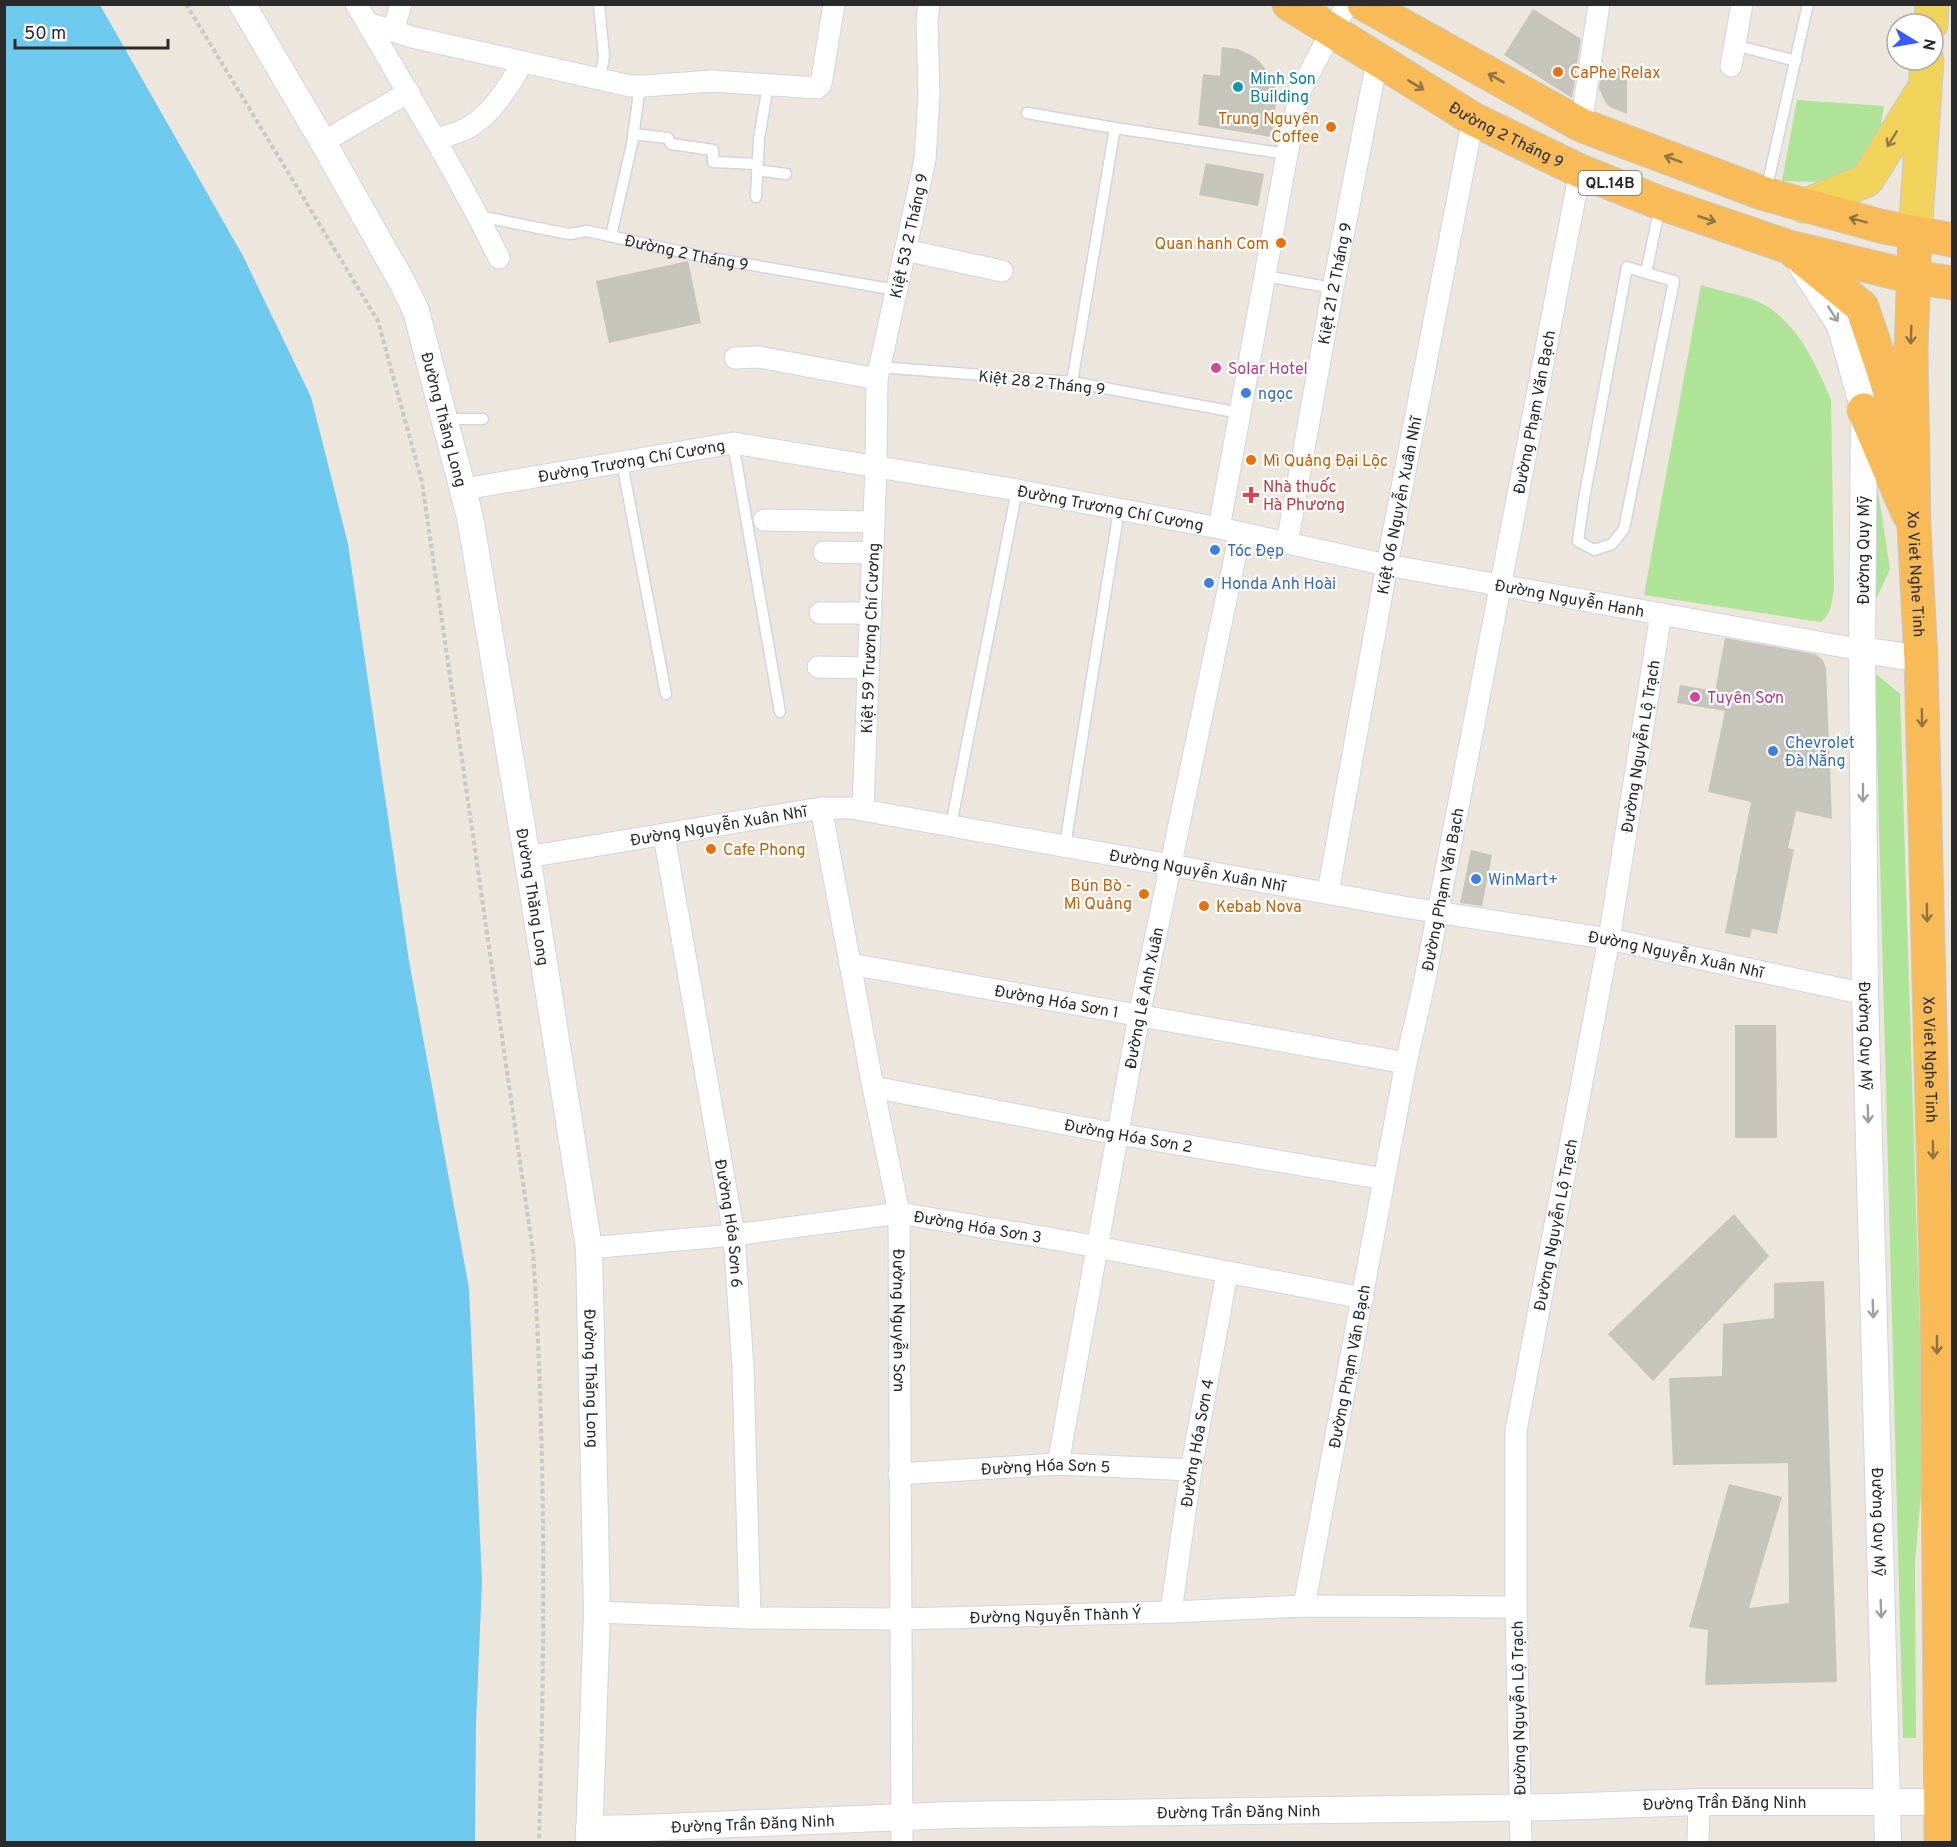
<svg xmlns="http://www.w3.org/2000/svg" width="1957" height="1847" viewBox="0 0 1957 1847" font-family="Overpass,sans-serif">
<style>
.green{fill:#afe398}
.water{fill:#6ec9ef}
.building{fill:#c7c4bb}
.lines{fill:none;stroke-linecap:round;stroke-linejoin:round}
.service-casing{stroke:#d1d4e3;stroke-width:13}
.minor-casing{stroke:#d1d4e3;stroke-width:23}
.tertiary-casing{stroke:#d1d4e3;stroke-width:28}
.primary-casing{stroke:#c8c8c8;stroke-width:35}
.trunk-casing{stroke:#c8c8c8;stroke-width:35}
.path{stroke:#c8c8c8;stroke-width:4;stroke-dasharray:4.5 3;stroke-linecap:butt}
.service{stroke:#fff;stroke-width:10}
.minor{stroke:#fff;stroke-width:21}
.tertiary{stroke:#fff;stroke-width:26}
.primary{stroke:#f1d35c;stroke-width:33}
.trunk{stroke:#f8bb58;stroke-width:33}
.oneway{stroke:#917241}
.oneway2{stroke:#8e7e43}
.oneway3{stroke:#9f9f9f}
.food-dot{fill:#e8710a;stroke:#fff;stroke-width:2}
.culture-dot{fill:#0f9aa8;stroke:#fff;stroke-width:2}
.hotel-dot{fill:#d1479c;stroke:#fff;stroke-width:2}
.shop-dot{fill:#3f7fe0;stroke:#fff;stroke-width:2}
.health-dot{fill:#e0444e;stroke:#fff;stroke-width:2}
.labels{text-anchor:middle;stroke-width:4.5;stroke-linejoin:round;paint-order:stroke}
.shield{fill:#fff;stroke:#6a6a6a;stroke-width:1.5}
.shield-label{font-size:15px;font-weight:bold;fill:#2a2a2a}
.food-label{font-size:16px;fill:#c56008;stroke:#fff;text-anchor:start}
.culture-label{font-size:16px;fill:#0d838f;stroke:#fff;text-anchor:start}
.street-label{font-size:16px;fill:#2a2a2a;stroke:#fff}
.hotel-label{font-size:16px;fill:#b23c85;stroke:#fff;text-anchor:start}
.shop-label{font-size:16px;fill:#366cbe;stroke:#fff;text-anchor:start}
.health-label{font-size:16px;fill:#be3a42;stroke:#fff;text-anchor:start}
</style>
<rect width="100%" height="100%" fill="#ece6dc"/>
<!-- green -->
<path class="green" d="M1797,100L1884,106L1878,143L1872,156L1841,178L1817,182L1782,181Z
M1701,285C1720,291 1745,295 1763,304C1797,323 1817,365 1831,400L1834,590C1832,601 1831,615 1821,622L1644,595Z
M1874,465L1890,569L1873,606Z
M1875,673L1900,694L1924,1463L1915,1562L1916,1738H1903Z"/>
<!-- water -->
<path class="water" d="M5,4L100,5L243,256L311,397L348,544L409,961L469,1288L482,1582L476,1724L475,1842H5Z"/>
<!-- building -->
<path class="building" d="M1533,9L1581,39L1572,98L1504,55Z
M1222,47L1238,49L1253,56L1261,63L1273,80L1277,93L1272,137L1198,125L1203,74L1220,76Z
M1602,67L1627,69V114L1610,107L1606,103L1599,89Z
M1206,163L1264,174L1258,206L1199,195Z
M688,261L701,323L609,343L596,281Z
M1725,638L1815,654L1823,660L1826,669L1832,819L1796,811L1788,848L1794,850L1777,934L1752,929L1750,938L1725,933L1751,802L1708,792L1725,711L1677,703L1680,685L1715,691Z
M1471,850L1492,855L1482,906L1460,903Z
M1735,1025H1776L1777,1138H1735Z
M1734,1214L1769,1256L1653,1381L1608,1334Z
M1824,1281L1837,1682L1705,1685L1708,1630L1689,1627L1729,1484L1782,1497L1749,1608L1789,1603L1788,1463L1673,1465L1669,1378L1722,1376L1723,1324L1774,1318V1283Z"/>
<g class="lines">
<!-- service casing -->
<g class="service-casing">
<g id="service">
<path d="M599,4L604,56L600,80"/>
<path d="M1735,45L1796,61"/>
<path d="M1027,113L1115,128"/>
<path d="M633,134L668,138L671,144L713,150V162L757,164"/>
<path d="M757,170L786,174"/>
<path d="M1766,191L1808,4"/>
<path d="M756,197L759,139L768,85"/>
<path id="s1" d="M479,216L569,234L587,231L700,256L896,290"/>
<path d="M611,236L632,144L640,86"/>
<path d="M1646,273L1627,267L1584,499L1578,541L1594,550L1612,544L1624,529L1674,281L1646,273L1660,206"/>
<path d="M1265,276L1333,288"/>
<path d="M879,367L1072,382L1240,413"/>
<path d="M1072,382L1115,128L1287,154"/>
<path d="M446,419H483"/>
<path d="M733,443L780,712"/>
<path d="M622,463L666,694"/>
<path d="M951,825L1017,490"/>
<path d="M1065,845L1119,510"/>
</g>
</g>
<!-- minor casing -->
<g class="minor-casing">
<g id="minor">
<path d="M356,4C405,88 456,171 499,258"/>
<path d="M374,25L412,37L630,86H644L712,81L817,88L821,84L834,4"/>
<path d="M393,31L401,4"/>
<path d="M1731,66L1742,4"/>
<path d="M1581,125L1599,4"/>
<path d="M436,140C445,136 454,134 463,130C489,119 509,87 522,63"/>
<path d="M323,142L409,92"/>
<path d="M905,250L1002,271"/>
<path d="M735,358L759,357L877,379"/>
<path id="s2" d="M464,489L733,443L1017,490L1219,528L1387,565L1862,650"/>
<path d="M764,520L874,522"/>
<path d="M1219,528L1287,154L1300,91L1331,32L1348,4"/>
<path id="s3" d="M1287,543L1333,288L1377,61"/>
<path d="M824,552L873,553"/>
<path d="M820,613H871"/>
<path d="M818,667L868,668"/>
<path id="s4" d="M821,808L873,1087L899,1213L902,1842"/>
<path id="s5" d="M863,810L876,466L877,379L925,160L929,95L927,21L929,4"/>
<path id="s6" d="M664,835L734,1235L743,1368L750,1618"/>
<path id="s7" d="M527,857L821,808H851L1404,907L1609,939L1865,994"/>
<path id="s8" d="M1328,892L1387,565L1473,119"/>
<path id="s9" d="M850,964L1406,1063"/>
<path id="s10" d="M873,1087L1101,1131L1384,1179"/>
<path id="s11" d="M589,1248L734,1235L899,1213L1071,1242L1363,1298"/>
<path id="s12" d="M1058,1464L1139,1016L1240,533"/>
<path id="s13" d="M899,1474L1058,1464L1191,1470"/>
<path id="s14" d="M1304,1606L1406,1063L1424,984L1580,171"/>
<path id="s15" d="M597,1612L750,1618L900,1619L1171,1612L1304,1606L1516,1607"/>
<path id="s16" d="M1171,1612L1191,1470L1227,1273"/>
<path id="s17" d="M1521,1842L1516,1607V1431L1609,939L1661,614"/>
<path d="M1698,1842L1699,1802"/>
</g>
</g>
<!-- tertiary casing -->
<g class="tertiary-casing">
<g id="tertiary">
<path id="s18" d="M242,4L323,142L402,282L416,311L470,517L532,887L589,1248L597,1612L589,1842"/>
<path id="s19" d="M1801,265L1840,325L1864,410L1862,650L1865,994L1888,1842"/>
<path d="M1862,650L1921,659"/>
<path id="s20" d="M589,1829L641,1828L952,1815L1555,1807L1699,1802H1940"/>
</g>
</g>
<!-- primary casing -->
<g class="primary-casing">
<path id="primary" d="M1931,24L1932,4
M1804,206L1867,180L1923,90
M1915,234L1927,60"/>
</g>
<!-- trunk casing -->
<g class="trunk-casing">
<g id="trunk">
<path id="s21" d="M1289,4L1473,119L1580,171L1660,203L1789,247L1913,277L1952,283"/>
<path d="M1364,4L1581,125L1765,194L1880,226L1952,240"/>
<path id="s22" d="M1915,234L1911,351L1914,526L1921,659L1937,1309L1941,1842"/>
<path d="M1795,252L1862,307L1903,429"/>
<path d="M1864,410L1908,513"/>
</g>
</g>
<!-- path -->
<path class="path" d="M186,4L378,321L422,482L533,1252C546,1448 545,1646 539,1842"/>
<!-- service -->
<use href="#service" class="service"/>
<!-- minor -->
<use href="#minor" class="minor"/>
<!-- tertiary -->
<use href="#tertiary" class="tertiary"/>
<!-- primary -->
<use href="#primary" class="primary"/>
<!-- trunk -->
<use href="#trunk" class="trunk"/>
</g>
<!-- one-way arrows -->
<defs><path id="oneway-shaft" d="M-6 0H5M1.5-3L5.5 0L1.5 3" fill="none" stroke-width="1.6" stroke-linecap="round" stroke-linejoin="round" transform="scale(1.5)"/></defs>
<g class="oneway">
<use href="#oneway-shaft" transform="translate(1496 78) rotate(-151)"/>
<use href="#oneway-shaft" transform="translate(1416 85) rotate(31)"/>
<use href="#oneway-shaft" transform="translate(1673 159) rotate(-159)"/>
<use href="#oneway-shaft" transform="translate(1707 219) rotate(19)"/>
<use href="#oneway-shaft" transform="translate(1858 220) rotate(-165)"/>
<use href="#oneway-shaft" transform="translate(1911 335) rotate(92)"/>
<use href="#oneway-shaft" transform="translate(1922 718) rotate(89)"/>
<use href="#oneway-shaft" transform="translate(1927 913) rotate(89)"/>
<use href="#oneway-shaft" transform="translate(1933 1150) rotate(89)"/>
<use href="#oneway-shaft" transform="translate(1937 1345) rotate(90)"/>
</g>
<use class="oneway2" href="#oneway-shaft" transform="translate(1892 139) rotate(122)"/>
<g class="oneway3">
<use href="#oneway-shaft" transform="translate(1833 314) rotate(57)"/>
<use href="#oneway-shaft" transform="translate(1863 793) rotate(90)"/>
<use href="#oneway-shaft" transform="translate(1868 1114) rotate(88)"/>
<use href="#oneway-shaft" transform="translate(1873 1309) rotate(88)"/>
<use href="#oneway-shaft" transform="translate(1881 1609) rotate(88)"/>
</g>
<!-- markers -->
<g class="food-dot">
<circle cx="1558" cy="72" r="6"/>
<circle cx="1331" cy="127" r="6"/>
<circle cx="1281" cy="243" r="6"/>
<circle cx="1251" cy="460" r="6"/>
<circle cx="711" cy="849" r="6"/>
<circle cx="1144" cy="894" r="6"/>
<circle cx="1204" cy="906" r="6"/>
</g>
<circle class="culture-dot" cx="1238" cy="87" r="6"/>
<g class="hotel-dot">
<circle cx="1216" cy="368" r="6"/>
<circle cx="1695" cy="697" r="6"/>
</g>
<g class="shop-dot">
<circle cx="1246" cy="393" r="6"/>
<circle cx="1215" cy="550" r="6"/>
<circle cx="1209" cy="583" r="6"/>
<circle cx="1773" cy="751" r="6"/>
<circle cx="1476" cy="879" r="6"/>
</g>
<path class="health-dot" d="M1248 486h6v6h6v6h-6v6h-6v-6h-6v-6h6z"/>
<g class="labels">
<!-- shield labels -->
<rect class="shield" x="1578.5" y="171" width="63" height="24" rx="4.5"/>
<g class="shield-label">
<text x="1610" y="188">QL.14B</text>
</g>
<!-- food labels -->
<g class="food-label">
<text x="1570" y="78">CaPhe Relax</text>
<text x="1319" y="124" text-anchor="end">Trung Nguyên<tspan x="1319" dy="18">Coffee</tspan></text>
<text x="1269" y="249" text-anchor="end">Quan hanh Com</text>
<text x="1263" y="466">Mì Quảng Đại Lộc</text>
<text x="723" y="855">Cafe Phong</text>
<text x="1132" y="891" text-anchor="end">Bún Bò -<tspan x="1132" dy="18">Mì Quảng</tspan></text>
<text x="1216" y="912">Kebab Nova</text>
</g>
<!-- culture labels -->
<g class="culture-label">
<text x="1250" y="84">Minh Son<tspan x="1250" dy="18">Building</tspan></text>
</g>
<!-- street labels -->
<g class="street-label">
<text dy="6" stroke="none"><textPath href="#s21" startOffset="254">Đường 2 Tháng 9</textPath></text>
<text dy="6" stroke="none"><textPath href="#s5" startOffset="578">Kiệt 53 2 Tháng 9</textPath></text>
<text dy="6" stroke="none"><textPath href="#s1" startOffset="212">Đường 2 Tháng 9</textPath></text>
<text dy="6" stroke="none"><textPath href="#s3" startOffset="264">Kiệt 21 2 Tháng 9</textPath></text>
<text transform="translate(1042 382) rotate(6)" y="6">Kiệt 28 2 Tháng 9</text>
<text dy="6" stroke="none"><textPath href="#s14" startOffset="1216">Đường Phạm Văn Bạch</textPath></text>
<text dy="6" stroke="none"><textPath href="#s18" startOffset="465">Đường Thăng Long</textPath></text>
<text dy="6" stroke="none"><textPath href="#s2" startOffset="170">Đường Trương Chí Cương</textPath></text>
<text dy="6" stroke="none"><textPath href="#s8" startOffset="393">Kiệt 06 Nguyễn Xuân Nhĩ</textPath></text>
<text dy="6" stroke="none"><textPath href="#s2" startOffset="656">Đường Trương Chí Cương</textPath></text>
<text transform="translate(1863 550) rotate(-90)" y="6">Đường Quy Mỹ</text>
<text dy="6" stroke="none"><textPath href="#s22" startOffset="340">Xo Viet Nghe Tinh</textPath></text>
<text dy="6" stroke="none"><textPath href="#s2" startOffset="1124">Đường Nguyễn Hanh</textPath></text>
<text dy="6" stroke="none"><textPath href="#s5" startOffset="172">Kiệt 59 Trương Chí Cương</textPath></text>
<text dy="6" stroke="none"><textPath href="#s17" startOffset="1107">Đường Nguyễn Lộ Trạch</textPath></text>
<text dy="6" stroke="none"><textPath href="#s7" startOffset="194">Đường Nguyễn Xuân Nhĩ</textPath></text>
<text dy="6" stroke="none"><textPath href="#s7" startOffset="680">Đường Nguyễn Xuân Nhĩ</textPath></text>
<text dy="6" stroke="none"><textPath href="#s14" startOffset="730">Đường Phạm Văn Bạch</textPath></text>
<text dy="6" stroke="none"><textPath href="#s18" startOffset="951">Đường Thăng Long</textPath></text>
<text dy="6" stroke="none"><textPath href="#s7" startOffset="1166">Đường Nguyễn Xuân Nhĩ</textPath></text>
<text dy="6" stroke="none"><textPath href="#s12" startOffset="474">Đường Lê Anh Xuân</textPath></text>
<text dy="6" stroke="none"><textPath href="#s9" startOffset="210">Đường Hóa Sơn 1</textPath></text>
<text dy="6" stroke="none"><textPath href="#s19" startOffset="786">Đường Quy Mỹ</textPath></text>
<text dy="6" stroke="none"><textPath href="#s22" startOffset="826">Xo Viet Nghe Tinh</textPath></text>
<text dy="6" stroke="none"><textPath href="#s10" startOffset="260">Đường Hóa Sơn 2</textPath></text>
<text dy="6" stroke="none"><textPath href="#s6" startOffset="394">Đường Hóa Sơn 6</textPath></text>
<text dy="6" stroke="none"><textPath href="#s17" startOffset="621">Đường Nguyễn Lộ Trạch</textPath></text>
<text dy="6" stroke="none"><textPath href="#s11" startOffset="392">Đường Hóa Sơn 3</textPath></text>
<text dy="6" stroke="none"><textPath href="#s4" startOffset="520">Đường Nguyễn Sơn</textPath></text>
<text dy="6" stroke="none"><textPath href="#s14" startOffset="244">Đường Phạm Văn Bạch</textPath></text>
<text dy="6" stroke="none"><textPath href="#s18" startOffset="1437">Đường Thăng Long</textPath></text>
<text dy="6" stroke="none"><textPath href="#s16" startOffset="171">Đường Hóa Sơn 4</textPath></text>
<text dy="6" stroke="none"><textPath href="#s13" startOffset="147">Đường Hóa Sơn 5</textPath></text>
<text dy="6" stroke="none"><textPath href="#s19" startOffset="1272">Đường Quy Mỹ</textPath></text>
<text dy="6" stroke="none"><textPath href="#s15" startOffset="459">Đường Nguyễn Thành Ý</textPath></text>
<text transform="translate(1518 1708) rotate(-91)" y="6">Đường Nguyễn Lộ Trạch</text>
<text dy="6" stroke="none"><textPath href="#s20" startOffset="1136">Đường Trần Đăng Ninh</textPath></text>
<text dy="6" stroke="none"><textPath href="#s20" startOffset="650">Đường Trần Đăng Ninh</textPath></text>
<text dy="6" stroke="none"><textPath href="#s20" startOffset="164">Đường Trần Đăng Ninh</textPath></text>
</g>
<!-- hotel labels -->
<g class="hotel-label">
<text x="1228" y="374">Solar Hotel</text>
<text x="1707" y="703">Tuyên Sơn</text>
</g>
<!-- shop labels -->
<g class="shop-label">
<text x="1258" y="399">ngọc</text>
<text x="1227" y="556">Tóc Đẹp</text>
<text x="1221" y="589">Honda Anh Hoài</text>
<text x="1785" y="748">Chevrolet<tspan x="1785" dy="18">Đà Nẵng</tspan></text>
<text x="1488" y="885">WinMart+</text>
</g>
<!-- health labels -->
<g class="health-label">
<text x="1263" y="492">Nhà thuốc<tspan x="1263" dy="18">Hà Phương</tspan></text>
</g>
</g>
<!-- border -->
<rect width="1957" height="1847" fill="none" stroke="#2a2a2a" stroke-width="12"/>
<!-- north arrow -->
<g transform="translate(1915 42) rotate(101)"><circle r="28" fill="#ffffff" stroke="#aaaaaa" stroke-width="1.5"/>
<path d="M0-4.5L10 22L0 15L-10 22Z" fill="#3b59fb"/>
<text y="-9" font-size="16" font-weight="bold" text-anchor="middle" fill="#2a2a2a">N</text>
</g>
<!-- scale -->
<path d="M15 39v9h153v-9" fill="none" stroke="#2a2a2a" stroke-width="3"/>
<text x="24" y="39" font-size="18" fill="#2a2a2a" stroke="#ffffff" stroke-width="4.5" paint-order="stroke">50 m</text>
</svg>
